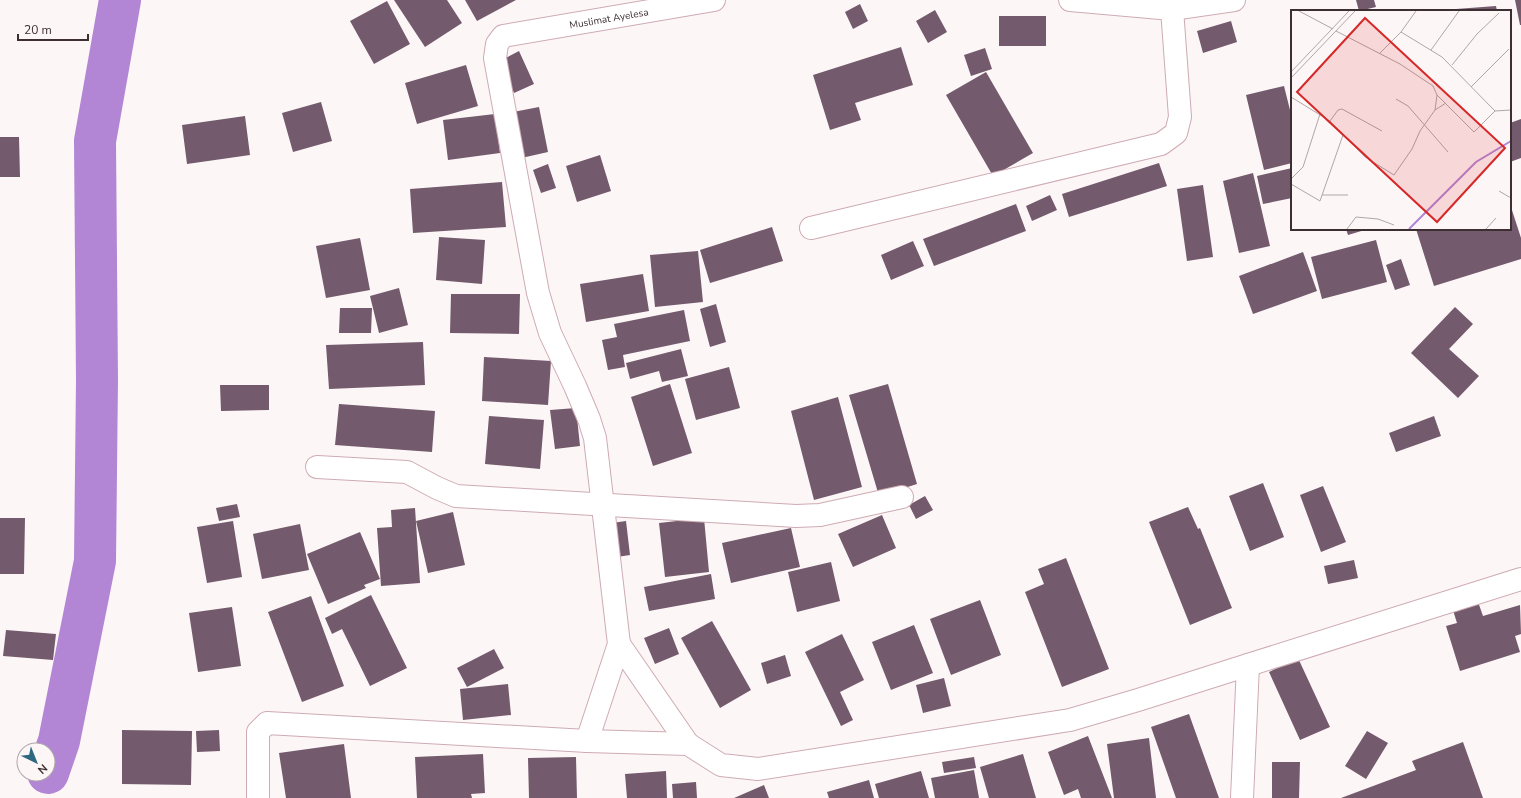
<svg xmlns="http://www.w3.org/2000/svg" width="1521" height="798" viewBox="0 0 1521 798" font-family="'Nunito Sans',sans-serif">
<style>
.lines{fill:none;stroke-linecap:round;stroke-linejoin:round}
.river{stroke:#b285d5;stroke-width:42}
.building{fill:#735a6c}
.minor-casing{stroke:#ceabb4;stroke-width:24}
.minor{stroke:#fff;stroke-width:22}
.labels{text-anchor:middle;stroke-width:4;stroke-linejoin:round;paint-order:stroke}
.street-label{font-size:10px;fill:#3c2e31;stroke:#fdf6f7}
.inset-river{fill:none;stroke:#b285d5;stroke-width:2}
.inset-road{fill:none;stroke:#b0a6a8;stroke-width:1}
.view{fill:#d62828;fill-opacity:0.15;stroke:#d62828;stroke-width:2}
.inset-edge{fill:none;stroke:#3c2e31;stroke-width:2}
</style>
<rect width="100%" height="100%" fill="#fdf6f7"/>
<g class="lines">
<!-- river -->
<path class="river" d="M48,773L59,741L95,561L97,380L95,141L120,0"/>
</g>
<!-- building -->
<path class="building" d="M394,0H447L462,23L425,47Z
M465,0H516L477,21Z
M1356,0H1374L1376,7L1359,11Z
M1515,0H1521V25H1520Z
M387,1L410,44L374,64L350,21Z
M860,4L868,21L853,29L845,12Z
M1496,6L1497,11H1456V9Z
M935,10L947,32L928,43L916,21Z
M999,16H1046V46H999Z
M1231,21L1237,42L1203,53L1197,31Z
M901,47L913,85L855,103L861,120L830,130L813,75Z
M985,48L992,69L971,76L964,55Z
M519,51L534,84L514,93L500,61Z
M466,65L478,106L417,124L405,83Z
M986,72L1033,153L993,176L946,95Z
M1284,86L1292,118V163L1264,170L1246,95Z
M321,102L332,141L293,152L282,113Z
M539,107L548,152L517,159L508,113Z
M495,114L500,153L448,160L443,120Z
M245,116L250,155L187,164L182,125Z
M1521,119V158L1510,162V123Z
M0,137H19L20,177H0Z
M600,155L611,191L577,202L566,166Z
M1159,163L1167,186L1069,217L1062,194Z
M548,164L556,188L541,193L533,170Z
M1292,168V198L1263,204L1257,176Z
M1253,173L1270,246L1239,253L1223,181Z
M502,182L506,227L413,233L410,189Z
M1203,185L1213,257L1187,261L1177,189Z
M1050,195L1057,210L1032,221L1026,206Z
M1016,204L1026,231L934,266L923,239Z
M1510,204L1521,238V259L1434,286L1416,229H1510Z
M772,227L783,261L710,283L700,250Z
M1346,229H1368L1348,235Z
M439,237L485,240L482,284L436,280Z
M360,238L370,290L326,298L316,246Z
M1376,240L1387,282L1322,299L1311,257Z
M913,241L924,266L891,280L881,255Z
M698,251L703,302L655,307L650,255Z
M1303,252L1317,291L1253,314L1239,276Z
M1401,259L1410,285L1395,290L1386,265Z
M643,274L649,311L586,322L580,284Z
M399,288L408,325L379,333L370,296Z
M451,294H520L519,334L450,333Z
M716,304L726,342L710,347L700,309Z
M1455,307L1473,324L1449,349L1479,376L1458,398L1411,353Z
M340,308H372L371,333H339Z
M684,310L690,341L623,355L625,367L608,370L602,340L617,337L614,324Z
M423,342L425,385L329,389L326,345Z
M681,349L688,376L662,382L659,371L630,379L626,363Z
M484,357L551,361L548,405L482,401Z
M729,367L740,408L696,420L685,379Z
M670,384L692,453L653,466L631,397Z
M888,384L917,484L879,496L849,395Z
M220,385H269V410L221,411Z
M838,397L862,487L814,500L791,411Z
M339,404L435,411L432,452L335,445Z
M576,408L580,446L555,449L550,410Z
M489,416L544,420L540,469L485,464Z
M1434,416L1441,436L1396,452L1389,433Z
M1263,483L1284,537L1250,551L1229,496Z
M1323,486L1346,542L1321,552L1300,495Z
M925,496L933,510L916,519L909,505Z
M237,504L240,517L219,521L216,508Z
M1188,507L1198,529L1200,528L1232,608L1190,625L1149,522Z
M415,508L420,583L381,586L377,528L392,527L391,510Z
M453,512L465,565L428,573L416,521Z
M882,515L896,548L853,567L838,534Z
M0,518H25L24,574H0Z
M704,518L709,572L665,577L659,523Z
M233,521L242,577L207,583L197,527Z
M626,521L630,555L617,557L612,523Z
M300,524L309,570L262,579L253,534Z
M791,528L800,567L731,583L722,543Z
M360,532L380,579L364,585L366,588L328,604L307,554Z
M1066,558L1109,669L1062,687L1025,592L1044,584L1038,569Z
M1354,560L1358,578L1328,584L1324,566Z
M831,562L840,601L797,612L788,572Z
M711,574L715,599L649,611L644,587Z
M371,595L407,668L370,686L342,629L332,634L325,618Z
M311,596L344,686L302,702L268,612Z
M1477,599L1483,616L1520,605L1521,634L1515,636L1520,652L1460,671L1446,626L1457,623L1452,607Z
M980,600L1001,655L951,675L930,619Z
M232,607L241,666L198,672L189,613Z
M712,621L751,690L720,708L681,638Z
M914,625L933,673L891,690L872,642Z
M669,628L679,654L655,664L644,638Z
M6,630L56,634L53,660L3,656Z
M842,634L864,680L840,692L853,720L841,726L805,652Z
M494,649L504,668L467,687L457,668Z
M785,655L791,676L767,684L761,663Z
M1298,658L1330,727L1300,740L1269,672Z
M944,678L951,706L923,713L916,685Z
M508,684L511,715L463,720L460,689Z
M1189,714L1219,798H1176L1151,727Z
M122,730L192,731L191,785L122,784Z
M219,730L220,751L197,752L196,731Z
M1367,731L1388,743L1366,779L1345,766Z
M1088,736L1112,798H1081L1078,789L1064,795L1048,752Z
M1149,738L1156,798H1114L1107,744Z
M1463,742L1483,798H1341L1416,770L1412,761Z
M344,744L351,798H286L279,753Z
M483,754L485,793L471,794L472,798H417L415,757Z
M1023,754L1036,798H989L980,767Z
M576,757L577,798H529L528,758Z
M974,757L976,768L944,773L942,762Z
M1272,762H1300L1299,798H1272Z
M974,770L979,798H935L931,778Z
M666,771L667,798H627L625,774Z
M921,771L929,798H879L875,784Z
M869,780L874,798H829L827,792Z
M696,782L697,798H673L672,784Z
M764,785L769,798H734Z"/>
<g class="lines">
<!-- minor casing -->
<g class="minor-casing">
<g id="minor">
<path d="M1070,0L1172,9L1234,0"/>
<path d="M811,228L1161,144L1176,133L1180,117L1172,9"/>
<path d="M317,467L407,472L437,488L456,496L796,516L820,515L902,497"/>
<path d="M619,644L688,744"/>
<path id="s1" d="M587,741L619,644L595,438L589,419L575,386L550,333L538,293L495,58L497,44L503,36L714,0"/>
<path d="M258,798V732L267,723L587,741L688,744L721,765L758,769L1070,720L1138,700L1248,665L1521,579"/>
<path d="M1242,798L1248,665"/>
</g>
</g>
<!-- minor -->
<use href="#minor" class="minor"/>
</g>
<g class="labels">
<!-- street labels -->
<g class="street-label">
<text dy="4" stroke="none"><textPath href="#s1" startOffset="836">Muslimat Ayelesa</textPath></text>
</g>
</g>
<!-- overview -->
<g transform="translate(1291 10)">
<rect width="220" height="220" fill="#fdf6f7"/>
<path class="inset-river" d="M118,219L185,152L220,131"/>
<path class="inset-road" d="M8,1L42,19M45,21L109,54L142,76L146,85L183,122L204,101L220,100M110,22L151,47L204,101M140,40L168,1M88,44L110,22L125,1M161,55L186,24L208,3M0,62L58,1M0,68L64,1M180,77L218,39M0,87L39,111L74,147L103,165L121,139L129,121L144,100L155,93M105,89L117,96L157,142M144,100L146,85M39,111L47,100L51,99L91,121M0,169L12,157L29,104M0,174L29,191L52,125M208,181L220,188M31,185H57M56,219L65,207L87,209L103,215M195,219L205,208"/>
<path class="view" d="M74,8L214,138L146,212L6,82Z"/>
<rect width="220" height="220" class="inset-edge"/>
</g>
<!-- north arrow -->
<g transform="translate(36 762) rotate(137)"><circle r="19" fill="#fdf6f7" stroke="#b0a6a8"/>
<path d="M0-3L7 15L0 10L-7 15Z" fill="#2e6780"/>
<text y="-6" font-size="11" font-weight="bold" text-anchor="middle" fill="#3c2e31">N</text>
</g>
<!-- scale -->
<path d="M18 34v6h70v-6" fill="none" stroke="#3c2e31" stroke-width="2"/>
<text x="24" y="34" font-size="12" fill="#3c2e31" stroke="#fdf6f7" stroke-width="3" paint-order="stroke">20 m</text>
</svg>
